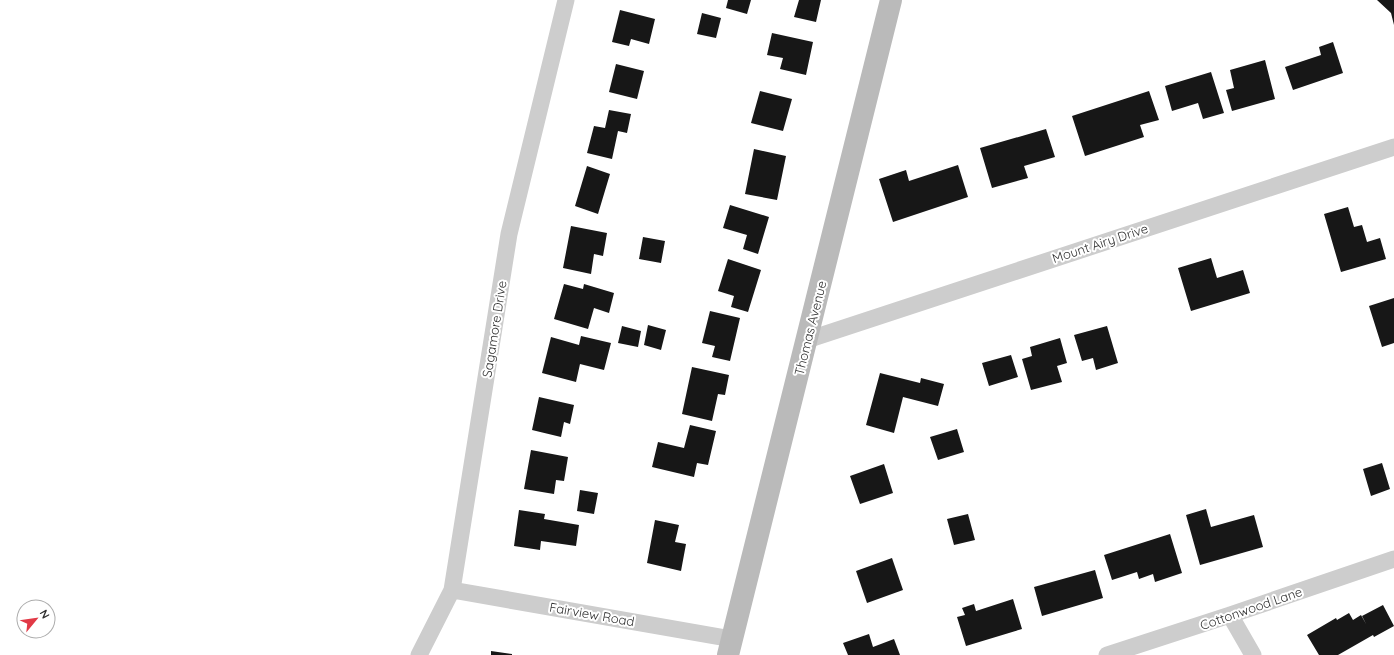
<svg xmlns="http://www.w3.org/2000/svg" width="1394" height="655" viewBox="0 0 1394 655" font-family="Quicksand,sans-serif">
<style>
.building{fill:#171717}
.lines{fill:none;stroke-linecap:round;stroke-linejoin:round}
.minor{stroke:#cdcdcd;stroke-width:17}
.secondary{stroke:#bababa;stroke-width:22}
.labels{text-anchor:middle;stroke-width:4;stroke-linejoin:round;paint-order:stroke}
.street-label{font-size:13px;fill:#303030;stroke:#fff}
</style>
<rect width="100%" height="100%" fill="#fff"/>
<!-- building -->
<path class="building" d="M728,0H751L747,14L726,8Z
M799,0H821L816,22L794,17Z
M1377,0H1394V25L1391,13Z
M620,10L655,19L649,44L631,39L629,46L612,42Z
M702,13L721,18L716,38L697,34Z
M772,33L813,42L806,75L780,69L783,58L767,55Z
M1333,42L1343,73L1293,90L1285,67L1321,55L1319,47Z
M1265,60L1275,99L1232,111L1226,90L1234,88L1230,70Z
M616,64L644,71L637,99L609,92Z
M1211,72L1224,113L1203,119L1198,103L1172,111L1165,86Z
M760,91L792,99L783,131L751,123Z
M1149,91L1159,120L1140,125L1144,137L1085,156L1072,116Z
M609,110L631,114L627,133L618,131L612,159L587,153L594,126L605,128Z
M1046,129L1055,157L1024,166L1028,178L992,188L980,148Z
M754,149L786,156L777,200L745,194Z
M958,165L968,197L893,222L879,179L906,170L909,181Z
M587,166L610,174L598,214L575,206Z
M730,205L769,217L758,254L743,249L747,235L723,228Z
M1348,207L1354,227L1362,225L1367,242L1380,238L1386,259L1341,272L1324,214Z
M571,226L607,233L603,256L594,254L591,274L563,268Z
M643,237L665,241L661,263L639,259Z
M1211,258L1217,278L1243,270L1250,293L1191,311L1178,268Z
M728,259L761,270L748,312L731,307L734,296L718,291Z
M564,284L583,289L584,284L614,293L609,313L594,308L588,329L554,319Z
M1394,298V343L1382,347L1369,306Z
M710,311L740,318L730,361L712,357L715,346L702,343Z
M648,325L666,330L661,350L644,345Z
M622,326L641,331L638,347L618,343Z
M1107,326L1118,363L1096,370L1093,358L1082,361L1074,335Z
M581,336L611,343L604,370L580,364L576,382L542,373L551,337L579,345Z
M1060,338L1067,363L1057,366L1062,382L1031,390L1022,359L1032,356L1030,347Z
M1011,355L1018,377L989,386L982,363Z
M692,367L729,375L725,395L718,394L712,421L682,414Z
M880,373L920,383L921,378L944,384L938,406L903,397L894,433L866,425Z
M539,397L574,405L570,424L564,422L561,437L532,430Z
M690,425L716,431L708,465L697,463L694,477L652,467L658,442L684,448Z
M957,429L964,452L938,460L930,437Z
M531,450L568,457L564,481L556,480L554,494L524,489Z
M1382,463L1390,489L1371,496L1363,469Z
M884,464L893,493L860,504L850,476Z
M580,490L598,493L594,514L577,511Z
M1206,509L1211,527L1254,515L1263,547L1200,565L1186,515Z
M519,510L545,514L544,519L579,525L576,546L541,541L540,550L514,546Z
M968,514L975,540L954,545L947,519Z
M655,520L679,525L675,542L686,544L681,571L647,563Z
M1170,534L1182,573L1155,582L1153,574L1139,579L1137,572L1112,580L1104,555Z
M892,558L903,590L867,603L856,571Z
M1095,570L1103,598L1042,616L1034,587Z
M1013,599L1022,629L966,646L957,617L965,615L962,608L974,604L976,611Z
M1383,605L1394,626L1374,637L1373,635L1338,655H1319L1307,635L1336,618L1337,620L1349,613L1353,620L1361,615L1366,624L1362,616Z
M869,634L873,647L894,639L900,655H848L843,643Z
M491,651L512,654V655H491Z"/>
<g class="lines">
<!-- minor -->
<path class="minor" d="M807,340L1394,147
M452,590L732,639
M1230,615L1253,655
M419,655L452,590L509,234L566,0
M1107,655L1230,615L1394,559"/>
<!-- secondary -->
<path class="secondary" d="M728,655L891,0"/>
</g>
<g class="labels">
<!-- street labels -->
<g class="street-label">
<text transform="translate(1100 243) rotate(-18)" y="5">Mount Airy Drive</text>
<text transform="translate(810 328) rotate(-76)" y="5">Thomas Avenue</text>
<text transform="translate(494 329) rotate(-81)" y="5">Sagamore Drive</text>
<text transform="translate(1251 608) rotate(-19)" y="5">Cottonwood Lane</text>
<text transform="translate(592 614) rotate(10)" y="5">Fairview Road</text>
</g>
</g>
<!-- north arrow -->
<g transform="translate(36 619) rotate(61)"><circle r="19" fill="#ffffff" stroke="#acacac"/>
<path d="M0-3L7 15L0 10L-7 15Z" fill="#e13946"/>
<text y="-6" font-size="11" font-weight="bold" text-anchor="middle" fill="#303030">N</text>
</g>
</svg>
